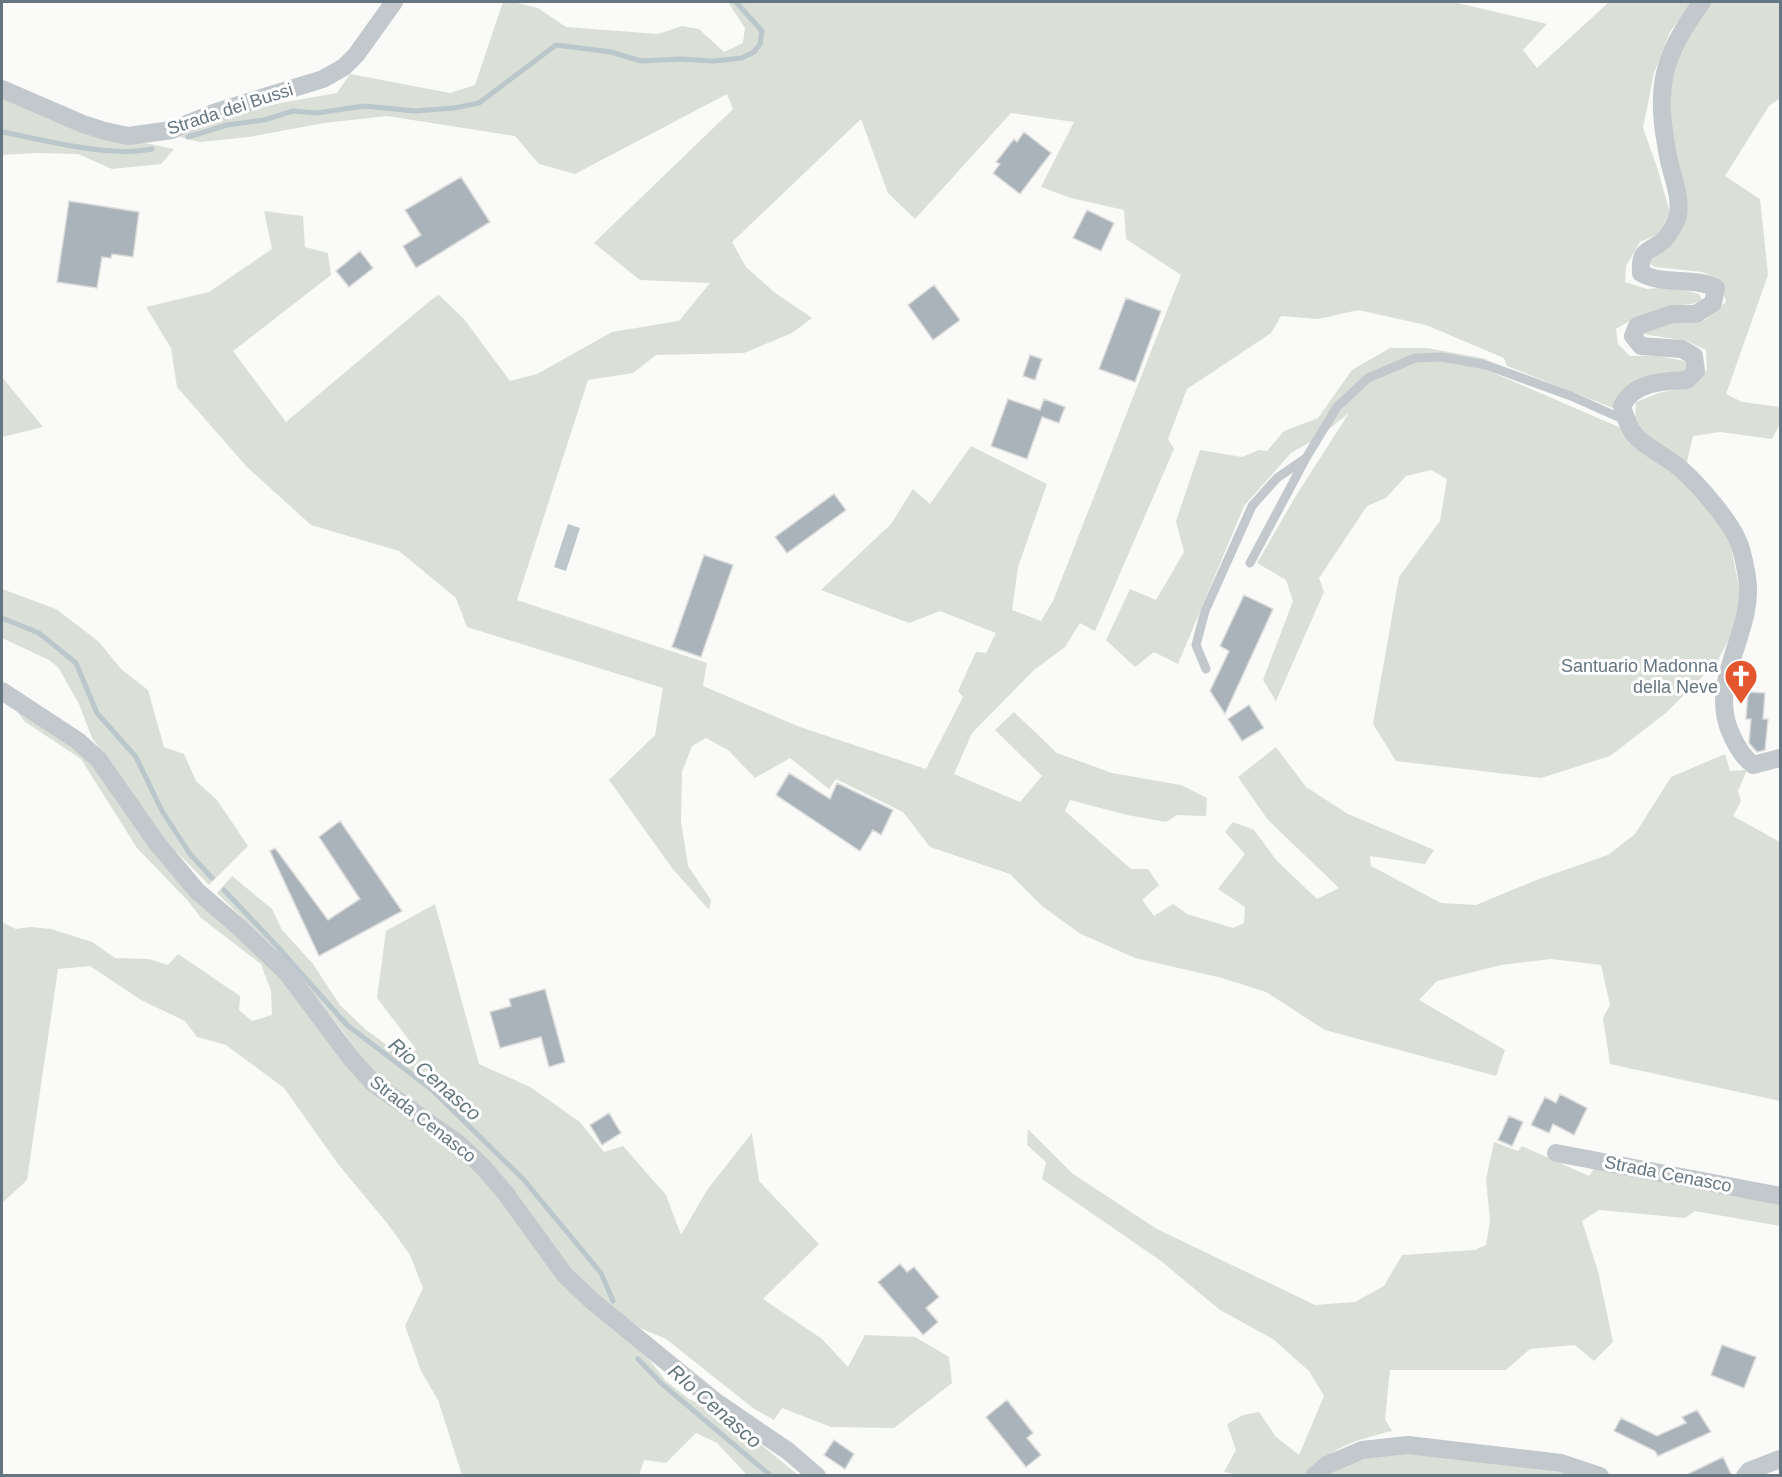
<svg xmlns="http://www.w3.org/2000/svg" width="1782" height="1477" viewBox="0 0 1782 1477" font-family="Arial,sans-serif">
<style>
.green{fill:#dadfd7;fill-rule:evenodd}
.water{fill:#bbc7cb}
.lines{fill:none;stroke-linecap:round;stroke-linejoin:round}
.stream{stroke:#bbc7cb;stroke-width:5}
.building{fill:#aab3b9;stroke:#dcdcda;stroke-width:1.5}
.lane{stroke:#c3c8cc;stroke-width:9}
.street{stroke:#c3c8cc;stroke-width:18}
.labels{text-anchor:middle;stroke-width:6;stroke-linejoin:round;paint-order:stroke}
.street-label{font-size:18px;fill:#657683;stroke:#fff}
.poi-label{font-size:18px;fill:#657683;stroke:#fff;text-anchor:end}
.water-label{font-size:20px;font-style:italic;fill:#60757c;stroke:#fff}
</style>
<rect width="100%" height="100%" fill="#fafaf8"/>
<!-- green -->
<path class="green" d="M503,2H513L538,8L566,27L658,34L682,26L699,29L724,52L743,43L745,28L728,2H1453L1547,24L1523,50L1537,68L1609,2H1692L1670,32L1654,73L1643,128L1657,167L1670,213L1658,234L1640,242L1626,266L1625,282L1647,289L1673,287L1699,294L1702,300C1694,305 1689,304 1680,305C1658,308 1634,317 1616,329L1618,344L1630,356H1658L1685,361L1688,369L1613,408L1507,366L1504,358L1426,325L1358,310L1318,319L1281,316L1271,333L1187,389L1168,439L1174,449L1095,631L1080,623L1065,647L1034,670L972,733L954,774L1020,802L1042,776L995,730L1014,712L1057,753L1112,773L1181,785L1207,798L1206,816L1177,815L1166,822L1127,815L1070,800L1065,811L1131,869H1148L1159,885L1142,900L1154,916L1173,904L1187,914L1233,928L1244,923L1245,907L1218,889L1245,854L1225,832L1233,822L1254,830L1277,861L1317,899L1339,888L1268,820L1238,777L1276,747L1306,787L1348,814L1434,850L1425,864L1370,856L1371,866L1441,903L1476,905L1539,879L1608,855L1635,834L1671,777L1725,754L1730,771L1747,770L1738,791L1741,801L1733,816L1780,842V1101L1610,1064L1603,1018L1610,1005L1601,965L1551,959L1501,965L1437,981L1419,1000L1505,1050L1496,1076L1325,1030L1266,992L1222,978L1135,958L1079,933L1042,906L1010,874L930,847L903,812L836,779L829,789L790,758L755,778L728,750L706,738L692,746L682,772L681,821L688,866L711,900L709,910L672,868L609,780L655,735L663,688L467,627L456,598L399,551L311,525L247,467L177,387L171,348L146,307L209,292L272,249L264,211L303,216L305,247L328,253L331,275L233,351L286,422L431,300L439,295L464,319L510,381L537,374L612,332L679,321L710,283L640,280L594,243L733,109L727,94L575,174L539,164L515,136L387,116L324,123L249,137L200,142L180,137L219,118L280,103L337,93L350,74L450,93L475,85ZM1011,113L1074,122L1041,187L1071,198L1124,210L1126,239L1181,275L1053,601L1041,621L1012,610L1018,567L1047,484L971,446L930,504L913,489L891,524L821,590L909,623L940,611L996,633L986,653L976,652L958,691L963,697L926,769L800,727L703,686L707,663L517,600L588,380L633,373L656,355L744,353L792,333L812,318L774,292L746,267L732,242L861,119L888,193L915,219Z
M1710,2H1780V98L1769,106L1725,176L1760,199L1768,275L1726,394L1742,402L1780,407V424L1772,439L1720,432L1693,436L1686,466L1643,434L1635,420L1636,402L1659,393L1692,386L1707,370L1706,350L1687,341L1643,334L1644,330L1672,322L1705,320L1726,302L1719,280L1702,272L1655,267L1647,262L1686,196L1669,124L1670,76L1678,48Z
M2,92L121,138L174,149L161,164L112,169L78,154L35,153L2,155Z
M1390,348H1427L1487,359L1482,367L1496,374L1621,428L1677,474L1707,507L1730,542L1741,597L1734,630L1717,662L1666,713L1610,756L1541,778L1396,761L1373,724L1399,577L1440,521L1447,479L1431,470L1406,476L1386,498L1367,506L1319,578L1324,592L1276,701L1263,680L1293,601L1286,580L1257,563L1297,494L1349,413L1319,437L1291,453L1244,506L1178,664L1154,652L1135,667L1106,640L1130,589L1156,600L1184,552L1176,521L1200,450L1242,457L1259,450L1267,451L1284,431L1318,418L1352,370Z
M2,377L43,427L2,437Z
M2,589L56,609L98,641L121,669L148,690L164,747L184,754L196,781L217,800L248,846L209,885L164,839L124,781L92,738L79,704L58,667L49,660L2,638Z
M14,707L78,745L151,842L284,977L368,1086L456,1149L642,1350L665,1380L689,1399L712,1409L764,1447L798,1475H747L717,1443L696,1433L666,1463L644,1460L639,1475H462L438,1400L421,1371L405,1326L423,1288L410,1255L387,1223L338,1164L284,1088L226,1045L197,1037L185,1021L141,1000L90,966L58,969L27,1180L2,1203V922L16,929L30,927L51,929L92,942L115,958L149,959L168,965L178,954L240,996L239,1010L252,1021L272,1015L271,991L261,964L201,918L188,901L137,848L81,759L24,721Z
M232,876L272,909L282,930L313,964L340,1005L365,1029L407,1060L416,1049L377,998L386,931L435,904L479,1064L530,1087L580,1122L604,1152L623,1146L666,1195L681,1235L707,1190L752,1133L759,1181L819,1244L763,1299L822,1339L848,1367L865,1335L915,1337L949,1357L952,1383L894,1428L831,1427L782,1408L774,1420L753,1408L666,1339L640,1328L602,1301L571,1270L517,1193L377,1080L342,1030L291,966L217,893Z
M1028,1129L1073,1174L1157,1229L1315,1305L1355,1302L1384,1286L1402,1255L1475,1250L1486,1245L1490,1221L1486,1179L1494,1142L1518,1151L1522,1146L1589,1176L1594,1168L1780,1202V1226L1695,1211L1685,1218L1599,1210L1582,1221L1598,1271L1613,1342L1594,1361L1575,1345L1530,1349L1506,1370H1390L1385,1419L1392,1431C1353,1441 1335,1445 1307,1475H1239L1224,1472L1236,1450L1227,1424L1243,1415L1259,1412L1276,1437L1299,1455L1324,1396L1309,1371L1273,1339L1220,1310L1161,1261L1042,1179L1046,1162L1027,1145Z
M1405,1450L1585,1476H1324L1364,1456Z"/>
<!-- water -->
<path class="water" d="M568,524L580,528L566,571L554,567Z"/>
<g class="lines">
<!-- stream -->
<path class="stream" d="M2,132C46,140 109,158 152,149
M188,137L227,125L264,120L293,111L317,113L364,106L415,111L454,108L479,103L556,45L611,52L641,61L680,59L714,61L742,58L754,52L760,44L762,31L736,2
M2,618L39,633L76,663L97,713L136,757L162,811L190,854L212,878
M224,890L276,945L347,1025L431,1089L524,1180L601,1273L613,1301
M638,1359L662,1384L771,1476"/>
</g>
<!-- building -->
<path class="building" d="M1024,132L1051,153L1020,194L993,173L1000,164L996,162L1014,139L1017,142Z
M461,177L490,222L416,268L403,246L421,235L405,210Z
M69,201L139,212L133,257L112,254L111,258L102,257L97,288L57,282Z
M1087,210L1114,223L1101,251L1073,238Z
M360,251L373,268L349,287L336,271Z
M934,285L960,320L933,340L908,305Z
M1126,298L1161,311L1135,382L1099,369Z
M1030,355L1042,359L1035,380L1023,376Z
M1008,399L1040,410L1044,399L1065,407L1059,423L1042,417L1027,459L991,446Z
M834,494L846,510L787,553L775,537Z
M704,555L733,565L701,657L672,647Z
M1244,595L1273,609L1225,714L1210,691L1229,651L1220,646Z
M1748,692L1765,693L1763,719H1768L1765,750L1757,752L1749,743L1751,719H1746Z
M1249,705L1264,728L1242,741L1228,719Z
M789,773L830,799L837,783L893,810L881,835L873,830L860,851L776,795Z
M340,821L402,911L319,956L270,851L275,848L328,920L360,899L319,837Z
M545,989L565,1062L549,1067L541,1037L500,1048L490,1012L511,1006L509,999Z
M1560,1094L1587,1108L1574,1135L1553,1124L1549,1133L1531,1125L1545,1097L1556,1103Z
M609,1113L621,1133L602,1145L590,1125Z
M1509,1116L1523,1122L1512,1146L1498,1140Z
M900,1264L907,1272L914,1267L939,1297L926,1308L938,1322L923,1335L878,1282Z
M1722,1345L1756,1357L1744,1388L1711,1375Z
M1007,1400L1033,1433L1027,1438L1041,1455L1026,1467L986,1417Z
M1697,1410L1711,1432L1658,1456L1655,1451L1614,1431L1621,1418L1657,1436L1686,1423L1682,1417Z
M834,1440L854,1454L845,1469L824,1455Z
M1723,1457L1732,1476H1684Z"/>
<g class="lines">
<!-- lane -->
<path class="lane" d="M1250,563L1305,460
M1206,669L1196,645L1205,611L1252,506L1277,478L1306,458L1337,407L1368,378L1415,358L1441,357L1486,365L1571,396L1627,421"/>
<!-- street -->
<path class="street" d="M1702,2C1659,61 1655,90 1669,161C1673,178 1681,197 1678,215C1677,221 1669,234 1665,239C1651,253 1639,246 1641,273C1663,286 1692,276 1716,288L1713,303L1696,314H1672L1637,326L1633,336L1641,346L1682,349L1694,356L1696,371L1687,380C1663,381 1634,382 1622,406C1625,416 1628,427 1635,435C1644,447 1670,458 1682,470C1699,485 1730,521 1738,541C1743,551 1745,566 1747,577C1756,632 1705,681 1732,736C1737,747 1743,757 1753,765L1780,758
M2,89L83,124L105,131L128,136L172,130L216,112L323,79L344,67L356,55L394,2
M2,691L78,741L99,760L156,842L197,891L239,927L287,973L350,1057L373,1083L459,1144L484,1168L507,1195L564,1274L591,1300L716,1402L788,1451L817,1476
M1556,1153L1780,1196
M1314,1476L1327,1465L1362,1450L1408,1445L1561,1463L1600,1476
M1745,1476L1749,1471L1780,1459"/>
</g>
<!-- icons -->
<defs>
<g id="church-pin" transform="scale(1.725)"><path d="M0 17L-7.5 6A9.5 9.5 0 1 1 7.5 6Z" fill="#e4572e" stroke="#fff"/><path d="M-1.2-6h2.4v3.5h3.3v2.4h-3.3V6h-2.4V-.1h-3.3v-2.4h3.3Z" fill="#fff"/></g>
</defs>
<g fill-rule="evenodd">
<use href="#church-pin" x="1741" y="676"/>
</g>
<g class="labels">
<!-- street labels -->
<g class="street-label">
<text transform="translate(230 109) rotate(-18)" y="6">Strada dei Bussi</text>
<text transform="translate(423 1119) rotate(38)" y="6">Strada Cenasco</text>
<text transform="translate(1668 1174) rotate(11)" y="6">Strada Cenasco</text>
</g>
<!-- poi labels -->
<g class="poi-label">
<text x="1718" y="672">Santuario Madonna<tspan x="1718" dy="21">della Neve</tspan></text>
</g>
<!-- water labels -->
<g class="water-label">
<text transform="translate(435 1079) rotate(41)" y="7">Rio Cenasco</text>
<text transform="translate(715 1406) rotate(41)" y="7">RIo Cenasco</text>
</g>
</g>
<!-- border -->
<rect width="1782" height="1477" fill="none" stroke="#657683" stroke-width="6"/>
</svg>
